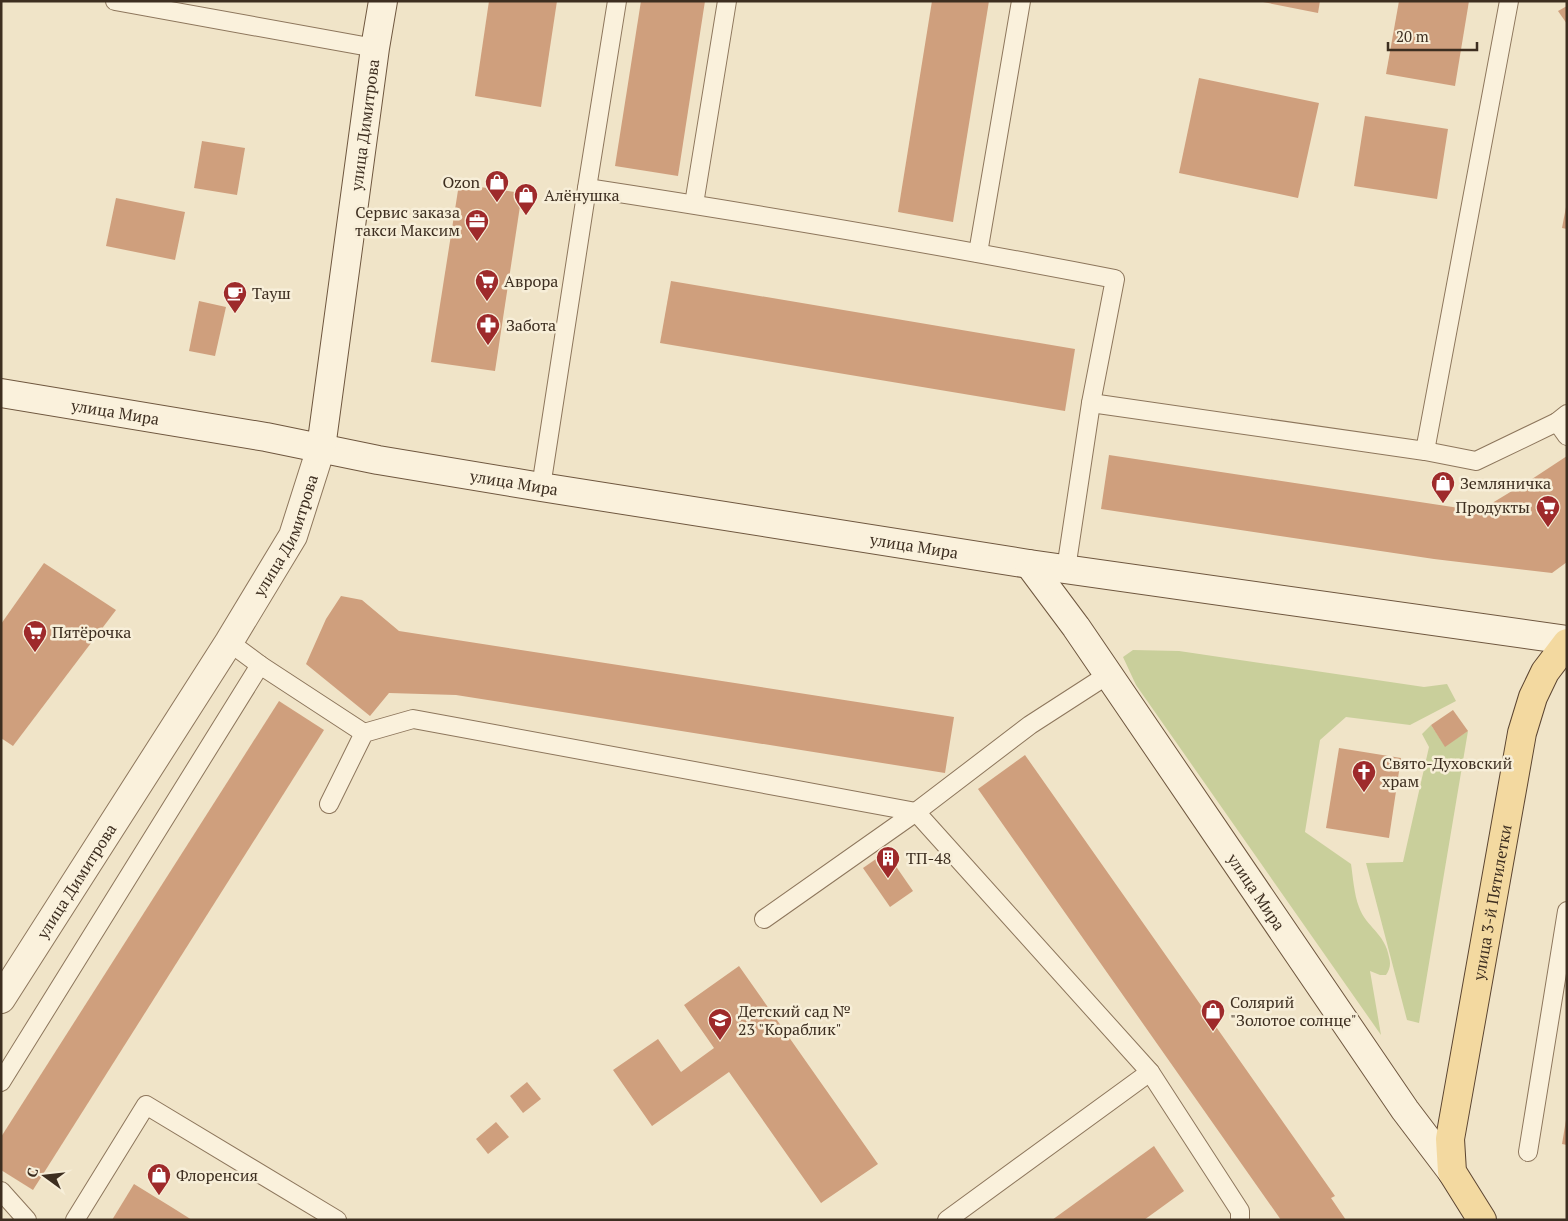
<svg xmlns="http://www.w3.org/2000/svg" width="1568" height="1221" viewBox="0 0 1568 1221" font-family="'PT Serif',serif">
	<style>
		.green { fill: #c9cf9b }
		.building { fill: #cf9f7d }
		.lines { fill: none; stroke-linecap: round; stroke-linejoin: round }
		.lane-casing { stroke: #8d765c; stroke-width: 20 }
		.street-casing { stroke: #8d765c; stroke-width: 30 }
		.secondary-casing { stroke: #6f573f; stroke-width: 30 }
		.primary-casing { stroke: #5b4430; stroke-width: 30 }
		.lane { stroke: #faf1dc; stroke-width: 18 }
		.street { stroke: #faf1dc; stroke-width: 28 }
		.secondary { stroke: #faf1dc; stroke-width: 28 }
		.primary { stroke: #f3d9a0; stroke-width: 28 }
		.labels { text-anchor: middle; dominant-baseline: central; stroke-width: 5; stroke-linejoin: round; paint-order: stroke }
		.street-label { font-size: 16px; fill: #3d2e20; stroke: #f7eed8 }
		.poi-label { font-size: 16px; fill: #3d2e20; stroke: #f7eed8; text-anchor: start }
	</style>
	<rect width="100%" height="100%" fill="#f0e4c8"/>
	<!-- green -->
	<g class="green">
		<path d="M1133 650 1179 651 1424 687 1447 684 1456 701 1410 725 1346 717 1320 740 1305 832 1351 864C1353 877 1354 894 1359 907 1366 927 1385 933 1389 957 1391 964 1390 969 1386 975H1380L1370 971 1381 1035 1136 685 1123 657Z"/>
		<path d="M1431 725 1445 746 1468 731 1419 1023 1407 1020 1366 863 1403 862 1429 747 1422 734Z"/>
	</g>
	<!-- building -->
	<g class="building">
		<path d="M489 1H557L541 107 475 96Z"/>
		<path d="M641 1H705L678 176 615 166Z"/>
		<path d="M932 1H989L953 222 898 212Z"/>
		<path d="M1258 1H1320L1318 13Z"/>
		<path d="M1399 1H1469L1455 86 1386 74Z"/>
		<path d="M1567 6V24L1558 11Z"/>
		<path d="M1199 78 1319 103 1298 198 1179 173Z"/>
		<path d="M1365 116 1448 129 1437 199 1354 186Z"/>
		<path d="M202 141 245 148 237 195 194 188Z"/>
		<path d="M459 184 522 193 495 371 431 362Z"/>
		<path d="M116 198 185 212 175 260 106 246Z"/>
		<path d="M1566 207H1567V229L1562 228Z"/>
		<path d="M671 281 1075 349 1065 411 660 343Z"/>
		<path d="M199 301 226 307 215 356 189 351Z"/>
		<path d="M1109 455 1479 511 1532 479 1567 456V562L1552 573 1434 559 1101 509Z"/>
		<path d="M44 563 116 610 13 746 1 738V624Z"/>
		<path d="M341 596 362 600 399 631 954 717 945 773 456 695 389 693 370 716 306 664 326 619Z"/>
		<path d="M279 701 324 730 33 1190 1 1170V1137Z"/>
		<path d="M1453 710 1468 731 1445 747 1431 725Z"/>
		<path d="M1339 748 1401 758 1389 838 1326 828Z"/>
		<path d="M1025 755 1335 1196 1331 1198 1346 1220H1281L978 789Z"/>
		<path d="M886 852 913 891 890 907 863 868Z"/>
		<path d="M739 966 878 1164 821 1203 729 1072 652 1126 613 1070 658 1039 681 1072 714 1048 684 1005Z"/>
		<path d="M527 1082 541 1099 523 1113 510 1096Z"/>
		<path d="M1566 1120H1567V1145L1562 1144Z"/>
		<path d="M496 1122 509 1137 488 1154 476 1139Z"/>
		<path d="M1154 1146 1184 1191 1144 1220H1052Z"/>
		<path d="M134 1184 173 1208 192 1220H112Z"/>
	</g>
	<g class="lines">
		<!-- lane casing -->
		<g class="lane-casing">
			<g id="lane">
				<path d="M115 1 375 48"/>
				<path d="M587 188C763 215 940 245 1115 279L1091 403 1066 569"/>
				<path d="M694 204 727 1"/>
				<path d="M978 253 1021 1"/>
				<path d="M1091 403 1425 451 1509 1"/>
				<path d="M1557 422 1567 436"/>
				<path d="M1425 451 1476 461 1557 422 1567 414"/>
				<path d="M541 487 587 188 617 1"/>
				<path d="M229 642 260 665 364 733"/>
				<path d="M329 804 364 733 413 719 916 812 1150 1072 1240 1211V1220"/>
				<path d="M764 919 916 812 1030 725 1109 674"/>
				<path d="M1 1082 260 665"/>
				<path d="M1528 1152 1567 911"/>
				<path d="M1 1191 27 1220"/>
				<path d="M75 1220 146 1105 337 1220"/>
				<path d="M947 1220 1150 1072"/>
			</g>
		</g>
		<!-- street casing -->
		<g class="street-casing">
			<g id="street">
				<path id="s1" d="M1 999 229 642 293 536 321 448"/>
			</g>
		</g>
		<!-- secondary casing -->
		<g class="secondary-casing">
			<g id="secondary">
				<path id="s2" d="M1 393 266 437 378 460 541 487 1029 564 1567 640"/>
				<path id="s3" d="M321 448 375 48 383 1"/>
				<path id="s4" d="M1029 564 1076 627 1405 1110 1452 1172"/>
			</g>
		</g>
		<!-- primary casing -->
		<g class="primary-casing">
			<g id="primary">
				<path id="s5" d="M1482 1220 1452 1172 1450 1139 1522 733 1533 697 1545 672 1567 643"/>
			</g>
		</g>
		<!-- lane -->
		<use href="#lane" class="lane"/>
		<!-- street -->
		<use href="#street" class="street"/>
		<!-- secondary -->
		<use href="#secondary" class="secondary"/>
		<!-- primary -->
		<use href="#primary" class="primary"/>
	</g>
	<!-- icons -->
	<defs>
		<g id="shop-pin" transform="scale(1.25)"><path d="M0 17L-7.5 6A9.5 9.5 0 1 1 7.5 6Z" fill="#9e2a2b" stroke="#f7eed8"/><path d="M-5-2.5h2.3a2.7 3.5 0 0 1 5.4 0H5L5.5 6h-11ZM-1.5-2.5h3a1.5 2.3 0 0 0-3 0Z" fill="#fff"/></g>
		<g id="office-pin" transform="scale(1.25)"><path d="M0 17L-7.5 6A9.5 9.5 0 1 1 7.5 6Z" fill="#9e2a2b" stroke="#f7eed8"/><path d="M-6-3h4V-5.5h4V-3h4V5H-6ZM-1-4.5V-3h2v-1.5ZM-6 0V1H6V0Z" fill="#fff"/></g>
		<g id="supermarket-pin" transform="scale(1.25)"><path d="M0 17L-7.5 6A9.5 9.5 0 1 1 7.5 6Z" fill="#9e2a2b" stroke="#f7eed8"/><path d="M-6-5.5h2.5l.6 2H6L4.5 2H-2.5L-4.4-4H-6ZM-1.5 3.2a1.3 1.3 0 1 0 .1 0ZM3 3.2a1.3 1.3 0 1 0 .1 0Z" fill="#fff"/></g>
		<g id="cafe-pin" transform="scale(1.25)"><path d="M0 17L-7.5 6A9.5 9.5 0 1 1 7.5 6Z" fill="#9e2a2b" stroke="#f7eed8"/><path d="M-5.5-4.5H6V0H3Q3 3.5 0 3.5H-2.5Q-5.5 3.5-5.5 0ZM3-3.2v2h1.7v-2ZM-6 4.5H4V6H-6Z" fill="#fff"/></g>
		<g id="pharmacy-pin" transform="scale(1.25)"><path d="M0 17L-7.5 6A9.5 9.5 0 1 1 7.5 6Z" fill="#9e2a2b" stroke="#f7eed8"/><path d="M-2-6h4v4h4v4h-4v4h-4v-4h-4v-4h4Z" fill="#fff"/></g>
		<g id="church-pin" transform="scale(1.25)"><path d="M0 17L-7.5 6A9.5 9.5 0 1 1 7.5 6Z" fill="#9e2a2b" stroke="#f7eed8"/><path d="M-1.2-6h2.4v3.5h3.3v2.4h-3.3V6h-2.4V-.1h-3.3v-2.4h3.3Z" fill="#fff"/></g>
		<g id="building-pin" transform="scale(1.25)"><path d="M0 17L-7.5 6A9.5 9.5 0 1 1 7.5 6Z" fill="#9e2a2b" stroke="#f7eed8"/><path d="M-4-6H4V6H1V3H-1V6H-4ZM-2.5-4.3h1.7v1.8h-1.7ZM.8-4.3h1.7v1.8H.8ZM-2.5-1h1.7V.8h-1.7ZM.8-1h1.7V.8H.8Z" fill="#fff"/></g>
		<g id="school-pin" transform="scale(1.25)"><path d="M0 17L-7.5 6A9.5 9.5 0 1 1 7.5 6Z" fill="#9e2a2b" stroke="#f7eed8"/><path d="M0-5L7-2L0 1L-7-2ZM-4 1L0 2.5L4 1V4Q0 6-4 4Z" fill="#fff"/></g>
	</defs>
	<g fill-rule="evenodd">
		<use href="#shop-pin" x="497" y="182"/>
		<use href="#shop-pin" x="526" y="195"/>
		<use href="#office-pin" x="477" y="221"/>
		<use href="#supermarket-pin" x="487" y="281"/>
		<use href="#cafe-pin" x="235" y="293"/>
		<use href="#pharmacy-pin" x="488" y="325"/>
		<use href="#shop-pin" x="1443" y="483"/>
		<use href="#supermarket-pin" x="1548" y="507"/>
		<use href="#supermarket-pin" x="35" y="632"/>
		<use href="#church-pin" x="1364" y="772"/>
		<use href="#building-pin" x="888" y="858"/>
		<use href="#shop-pin" x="1213" y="1011"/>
		<use href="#school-pin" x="720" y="1020"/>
		<use href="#shop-pin" x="159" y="1175"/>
	</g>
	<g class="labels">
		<!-- street labels -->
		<g class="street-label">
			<text stroke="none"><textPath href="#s3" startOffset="326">улица Димитрова</textPath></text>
			<text stroke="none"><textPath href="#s2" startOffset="116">улица Мира</textPath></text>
			<text stroke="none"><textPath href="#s2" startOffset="521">улица Мира</textPath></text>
			<text stroke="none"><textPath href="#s1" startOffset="545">улица Димитрова</textPath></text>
			<text stroke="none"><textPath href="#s2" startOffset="926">улица Мира</textPath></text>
			<text stroke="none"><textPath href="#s1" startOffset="140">улица Димитрова</textPath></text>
			<text stroke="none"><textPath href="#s4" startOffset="399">улица Мира</textPath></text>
			<text stroke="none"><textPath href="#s5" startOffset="330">улица 3-й Пятилетки</textPath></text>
		</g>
		<!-- poi labels -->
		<g class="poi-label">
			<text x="480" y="182" text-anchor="end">Ozon</text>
			<text x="544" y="195">Алёнушка</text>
			<text x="460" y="212" text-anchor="end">Сервис заказа<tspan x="460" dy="18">такси Максим</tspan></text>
			<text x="504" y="281">Аврора</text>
			<text x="252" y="293">Тауш</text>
			<text x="506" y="325">Забота</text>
			<text x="1460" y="483">Земляничка</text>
			<text x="1530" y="507" text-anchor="end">Продукты</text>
			<text x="52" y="632">Пятёрочка</text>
			<text x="1382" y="763">Свято-Духовский<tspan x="1382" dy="18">храм</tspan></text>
			<text x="906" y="858">ТП-48</text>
			<text x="1230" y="1002">Солярий<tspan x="1230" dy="18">"Золотое солнце"</tspan></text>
			<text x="738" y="1011">Детский сад №<tspan x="738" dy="18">23 "Кораблик"</tspan></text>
			<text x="176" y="1175">Флоренсия</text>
		</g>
	</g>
	<!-- border -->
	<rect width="1568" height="1221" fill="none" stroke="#3d2e20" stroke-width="5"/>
	<!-- north arrow -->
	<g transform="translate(45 1176) rotate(285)" stroke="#f7eed8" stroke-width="4" paint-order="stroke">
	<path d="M0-4L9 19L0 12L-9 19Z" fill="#3d2e20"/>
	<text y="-8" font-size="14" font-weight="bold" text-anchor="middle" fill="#3d2e20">С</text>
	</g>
	<!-- scale -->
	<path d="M1388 42v8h89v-8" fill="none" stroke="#3d2e20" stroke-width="2.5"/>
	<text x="1396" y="42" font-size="15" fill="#3d2e20" stroke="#f7eed8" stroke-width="4" paint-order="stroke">20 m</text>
</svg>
